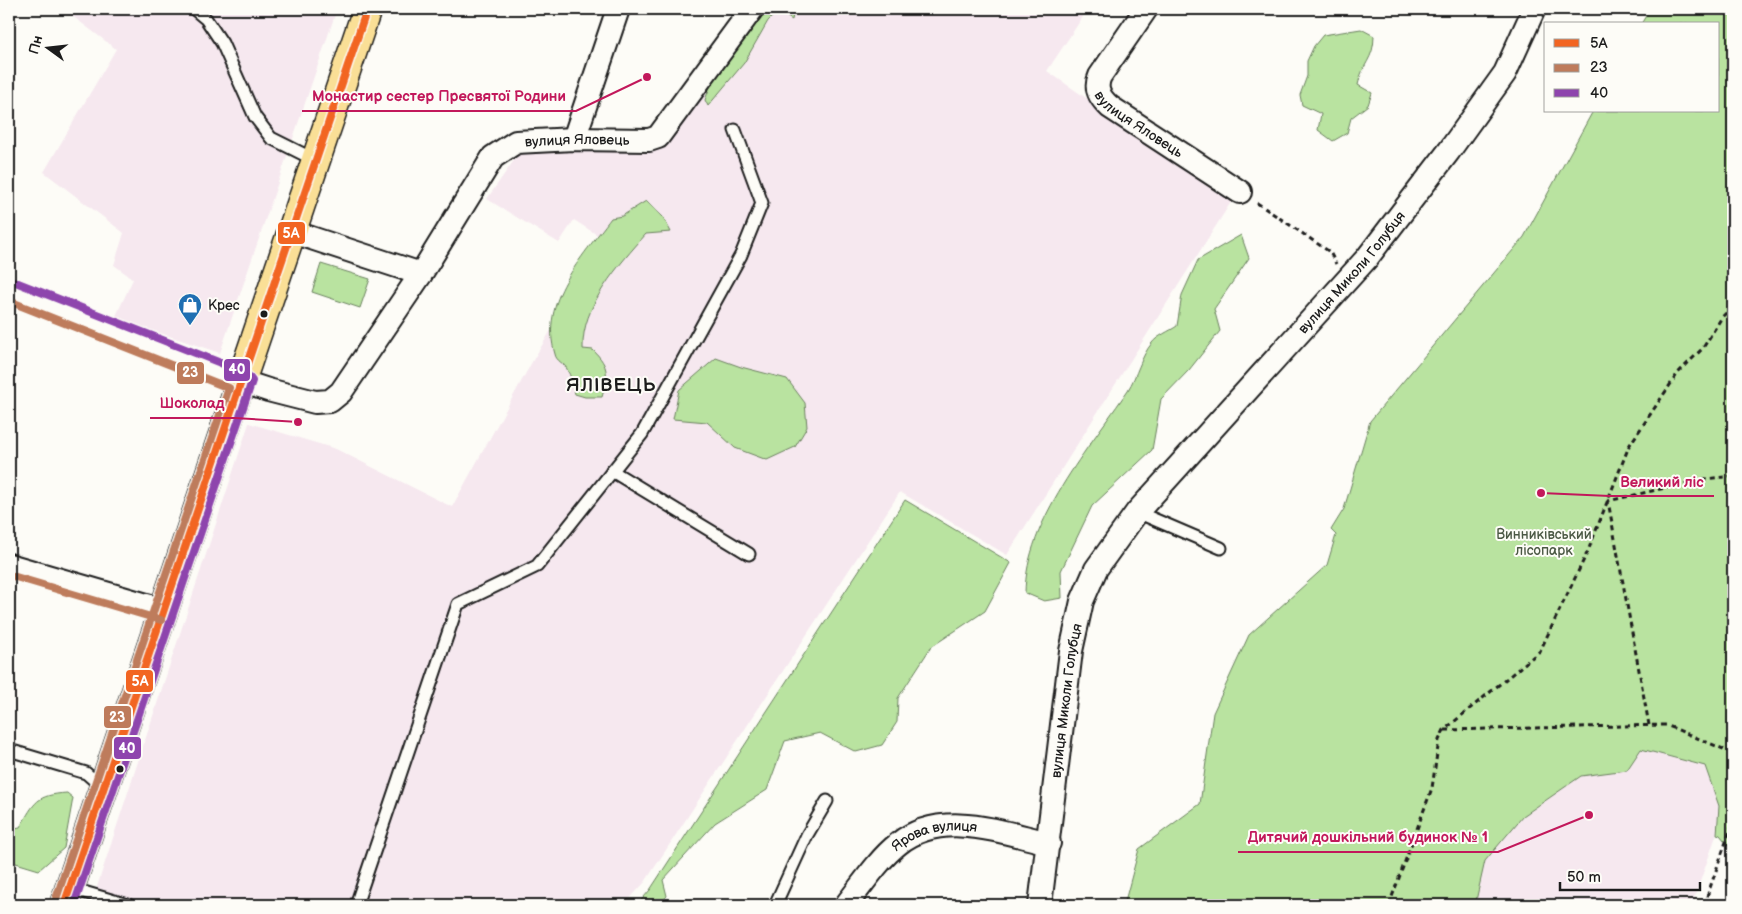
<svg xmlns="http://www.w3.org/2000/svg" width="1742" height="914" viewBox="0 0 1742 914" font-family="'Balsamiq Sans',sans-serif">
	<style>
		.built { fill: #f6e8ef }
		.green { fill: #b9e3a0; stroke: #6a805e }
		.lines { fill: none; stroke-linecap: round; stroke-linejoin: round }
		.lane-casing { stroke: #1c1c1c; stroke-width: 15 }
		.street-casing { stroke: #1c1c1c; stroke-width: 26 }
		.primary-casing { stroke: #1c1c1c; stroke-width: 31 }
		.path { stroke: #1c1c1c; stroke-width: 3; stroke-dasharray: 5 4; stroke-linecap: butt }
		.lane { stroke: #fdfcf7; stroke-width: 11 }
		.street { stroke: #fdfcf7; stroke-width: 22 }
		.primary { stroke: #fadf96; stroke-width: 28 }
		.bus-1-casing { stroke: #fdfcf7; stroke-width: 11 }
		.bus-2-casing { stroke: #fdfcf7; stroke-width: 11 }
		.bus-3-casing { stroke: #fdfcf7; stroke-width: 11 }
		.bus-1 { stroke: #f26522; stroke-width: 8 }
		.bus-2 { stroke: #be7b5b; stroke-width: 8 }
		.bus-3 { stroke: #8e44ad; stroke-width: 8 }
		.bus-dot { fill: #1c1c1c; stroke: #fdfcf7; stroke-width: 2 }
		.labels { text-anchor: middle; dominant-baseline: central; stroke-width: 4; stroke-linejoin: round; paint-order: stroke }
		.street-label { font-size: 14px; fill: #1c1c1c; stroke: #fdfcf7 }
		.poi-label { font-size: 14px; fill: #1c1c1c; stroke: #fdfcf7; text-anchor: start }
		.park-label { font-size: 14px; fill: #4b5844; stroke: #fdfcf7 }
		.district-label { font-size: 19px; font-weight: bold; letter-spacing: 1px; fill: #1c1c1c; stroke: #fdfcf7 }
		.leader { fill: none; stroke: #c2185b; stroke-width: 2 }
		.callout-dot { fill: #c2185b; stroke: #fdfcf7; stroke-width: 2 }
		.callout-label { font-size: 15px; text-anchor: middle; font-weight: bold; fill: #c2185b; stroke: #fdfcf7; stroke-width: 4; stroke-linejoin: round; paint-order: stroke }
		.line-badge { stroke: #fdfcf7; stroke-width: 2 }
		.badge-label { font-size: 14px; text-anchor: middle; font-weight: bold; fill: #fff }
	</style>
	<rect width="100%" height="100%" fill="#fdfcf7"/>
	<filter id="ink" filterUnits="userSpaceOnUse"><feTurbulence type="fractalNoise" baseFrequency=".02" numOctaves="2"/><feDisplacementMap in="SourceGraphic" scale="10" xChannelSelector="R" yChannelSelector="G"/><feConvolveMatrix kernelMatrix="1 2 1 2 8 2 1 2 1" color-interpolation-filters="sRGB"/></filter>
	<g filter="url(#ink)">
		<!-- built -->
		<g class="built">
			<path d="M63 9H337L220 353 115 318 133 279 114 265 124 233 44 172 116 49Z"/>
			<path d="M763 9H1088L1047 71 1233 199 1007 555 900 492 645 882 624 905H91L249 423 336 449 452 507 532 362 605 240 574 220 559 243 487 199 519 153 532 150 658 146Z"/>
			<path d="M1626 744 1733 774V787L1692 905H1431L1460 795Z"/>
		</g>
		<!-- green -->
		<g class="green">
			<path d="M757 9H780L793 15 792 20 778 11 768 21 744 63 708 106 705 100 713 79Z"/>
			<path d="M1650 9H1733V851L1720 835 1717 834 1719 806 1705 766 1641 749 1627 770 1581 776 1523 816 1485 861 1475 905H1124L1139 849 1200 804 1213 713 1249 635 1327 565 1336 535 1331 530 1344 509 1370 421 1524 237 1593 111H1718V24H1641Z"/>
			<path d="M1361 29 1374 36C1374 60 1362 63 1358 85L1372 93 1368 105 1351 118 1347 133 1333 141 1318 130 1321 114 1302 105 1300 95 1307 76V61L1314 46 1323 35Z"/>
			<path d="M646 201 663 217 671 232 646 234C619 265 581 306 583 349L593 350C610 367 608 375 602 397H585L575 394C573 386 571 376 567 369 564 363 556 361 555 354 539 302 582 257 611 218L622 216Z"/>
			<path d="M1241 235 1249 258 1214 309 1220 331 1189 370 1161 399 1152 450 1092 506 1061 571 1062 598 1044 601 1025 593C1026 520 1089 448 1128 390 1137 376 1141 356 1152 343 1157 336 1170 331 1177 326L1182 295 1198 260Z"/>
			<path d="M321 264 370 279 360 308 312 292Z"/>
			<path d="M716 358 741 367 787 379 805 403 807 427 795 447 767 460 735 448 707 422 673 419 679 390Z"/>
			<path d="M905 500 1011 563 985 611 931 647 898 698 897 722 882 745 856 752 820 733 785 741 767 790 715 823 663 880 667 896 659 905H637L650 890Z"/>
			<path d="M67 793 73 798 64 848 39 870 16 863 9 865V829L20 827C35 802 36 795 67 793Z"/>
		</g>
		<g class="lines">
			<!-- lane casing -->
			<g class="lane-casing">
				<g id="lane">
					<path d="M194 9 206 19 222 43 255 117 271 138 317 161"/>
					<path d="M612 471 749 554"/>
					<path d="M1137 512 1221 548"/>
					<path d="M9 750 86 773 103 788"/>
					<path d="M70 888 128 905"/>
					<path d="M356 905 458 604 537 566 642 434 741 255 762 203 735 130"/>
					<path d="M775 905 807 835 827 801"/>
				</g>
			</g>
			<!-- street casing -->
			<g class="street-casing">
				<g id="street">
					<path id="s1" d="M1146 9 1100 76C1094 89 1100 98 1110 107L1240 192"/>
					<path d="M574 139 618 9"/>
					<path d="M293 232 421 274"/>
					<path id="s2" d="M9 290 219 374 268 390 315 402 330 401 341 392 421 274 493 157 516 142 574 139 649 140 658 137 752 9"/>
					<path d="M9 565 164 610"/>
					<path id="s3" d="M846 905C862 885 878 860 898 844 941 809 1000 832 1049 843"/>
					<path id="s4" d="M1040 905 1071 651 1082 601 1096 569 1137 512 1367 258 1449 151 1505 73 1534 9"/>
				</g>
			</g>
			<!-- primary casing -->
			<g class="primary-casing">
				<path id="primary" d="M64 905 367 9"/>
			</g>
			<!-- path -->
			<g class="path">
				<path d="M1257 203 1330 252 1336 264"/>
				<path d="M1649 725 1608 501 1705 479 1733 476"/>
				<path d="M1445 730 1666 725 1733 753"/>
				<path d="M1389 905 1432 788 1439 740 1444 730 1540 651 1588 551 1629 446 1678 373 1703 348 1722 317 1733 306"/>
				<path d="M1704 905 1733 822"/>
			</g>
			<!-- lane -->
			<use href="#lane" class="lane"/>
			<!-- street -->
			<use href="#street" class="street"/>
			<!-- primary -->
			<use href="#primary" class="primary"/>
			<!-- bus-1 casing -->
			<g class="bus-1-casing">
				<path id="bus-1" d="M64 905 367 9"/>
			</g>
			<!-- bus-2 casing -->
			<g class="bus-2-casing">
				<g id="bus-2">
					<path d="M9 301 229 388 55 902"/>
					<path d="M9 575 161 620"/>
				</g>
			</g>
			<!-- bus-3 casing -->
			<g class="bus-3-casing">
				<path id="bus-3" d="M13 281 246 373 252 381 74 905"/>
			</g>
			<!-- bus-1 -->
			<use href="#bus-1" class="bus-1"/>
			<!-- bus-2 -->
			<use href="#bus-2" class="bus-2"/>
			<!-- bus-3 -->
			<use href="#bus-3" class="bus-3"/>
		</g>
	</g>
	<!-- icons -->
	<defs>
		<g id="shop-pin" transform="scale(1.25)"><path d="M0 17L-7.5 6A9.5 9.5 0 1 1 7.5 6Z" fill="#1f6fb2" stroke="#fdfcf7"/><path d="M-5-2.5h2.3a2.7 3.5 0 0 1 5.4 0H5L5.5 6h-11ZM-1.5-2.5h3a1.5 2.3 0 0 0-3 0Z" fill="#fff"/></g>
	</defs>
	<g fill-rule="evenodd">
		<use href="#shop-pin" x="190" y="305"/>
	</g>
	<!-- markers -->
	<g class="bus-dot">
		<circle cx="264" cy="314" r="4.5"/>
		<circle cx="120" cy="769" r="4.5"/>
	</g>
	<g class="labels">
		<!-- street labels -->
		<g class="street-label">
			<text stroke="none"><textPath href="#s1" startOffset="150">вулиця Яловець</textPath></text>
			<text stroke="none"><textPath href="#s2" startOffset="724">вулиця Яловець</textPath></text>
			<text stroke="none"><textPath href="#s4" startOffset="734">вулиця Миколи Голубця</textPath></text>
			<text stroke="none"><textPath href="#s4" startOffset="206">вулиця Миколи Голубця</textPath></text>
			<text stroke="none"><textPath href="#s3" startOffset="119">Ярова вулиця</textPath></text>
		</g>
		<!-- poi labels -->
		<g class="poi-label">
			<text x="208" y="305">Крес</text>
		</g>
		<!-- park labels -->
		<g class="park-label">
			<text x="1544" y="534">Винниківський<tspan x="1544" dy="16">лісопарк</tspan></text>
		</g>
		<!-- district labels -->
		<g class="district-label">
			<text x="611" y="385">ЯЛІВЕЦЬ</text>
		</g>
	</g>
	<!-- callouts -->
	<path class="leader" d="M647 77L576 111H302M298 422L235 418H150M1541 493L1610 496H1714M1589 815L1498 852H1238"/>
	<g class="callout-dot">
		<circle cx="647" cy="77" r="5"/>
		<circle cx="298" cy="422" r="5"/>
		<circle cx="1541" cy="493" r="5"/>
		<circle cx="1589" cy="815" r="5"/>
	</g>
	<g class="callout-label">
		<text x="439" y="101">Монастир сестер Пресвятої Родини</text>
		<text x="192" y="408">Шоколад</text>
		<text x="1662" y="487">Великий ліс</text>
		<text x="1368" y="842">Дитячий дошкільний будинок № 1</text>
	</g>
	<g class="line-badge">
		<rect x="277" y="221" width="29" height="24" rx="5" fill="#f26522"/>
		<rect x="223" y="358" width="28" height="24" rx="5" fill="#8e44ad"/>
		<rect x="176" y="361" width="29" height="24" rx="5" fill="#be7b5b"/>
		<rect x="125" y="669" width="29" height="24" rx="5" fill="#f26522"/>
		<rect x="103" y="705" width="29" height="24" rx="5" fill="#be7b5b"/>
		<rect x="113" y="736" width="29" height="24" rx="5" fill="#8e44ad"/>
	</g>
	<g class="badge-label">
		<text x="291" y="238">5А</text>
		<text x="237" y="374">40</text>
		<text x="190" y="377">23</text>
		<text x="140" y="686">5А</text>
		<text x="117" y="722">23</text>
		<text x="127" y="753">40</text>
	</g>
	<!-- margin -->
	<rect width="1742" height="914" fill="none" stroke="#fdfcf7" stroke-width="30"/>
	<rect x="15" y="15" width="1712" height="884" fill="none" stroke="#1c1c1c" stroke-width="2" filter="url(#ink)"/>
	<!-- legend -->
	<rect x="1544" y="22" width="175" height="90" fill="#fdfcf7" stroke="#a3a29f"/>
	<rect x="1554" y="39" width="25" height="8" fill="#f26522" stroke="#a3a29f"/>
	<text x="1590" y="48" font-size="15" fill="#1c1c1c">5А</text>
	<rect x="1554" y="64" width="25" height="8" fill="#be7b5b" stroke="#a3a29f"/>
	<text x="1590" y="72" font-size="15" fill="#1c1c1c">23</text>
	<rect x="1554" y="89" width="25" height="8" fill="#8e44ad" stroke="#a3a29f"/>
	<text x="1590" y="98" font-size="15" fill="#1c1c1c">40</text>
	<!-- north arrow -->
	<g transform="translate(48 48) rotate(285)" stroke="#fdfcf7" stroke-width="4" paint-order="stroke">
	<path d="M0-4L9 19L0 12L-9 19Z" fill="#1c1c1c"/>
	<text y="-8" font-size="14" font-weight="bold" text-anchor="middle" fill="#1c1c1c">Пн</text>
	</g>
	<!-- scale -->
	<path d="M1560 882v8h140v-8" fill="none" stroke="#1c1c1c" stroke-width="2.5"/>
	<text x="1567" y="882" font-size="15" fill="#1c1c1c" stroke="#fdfcf7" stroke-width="4" paint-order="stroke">50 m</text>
</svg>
